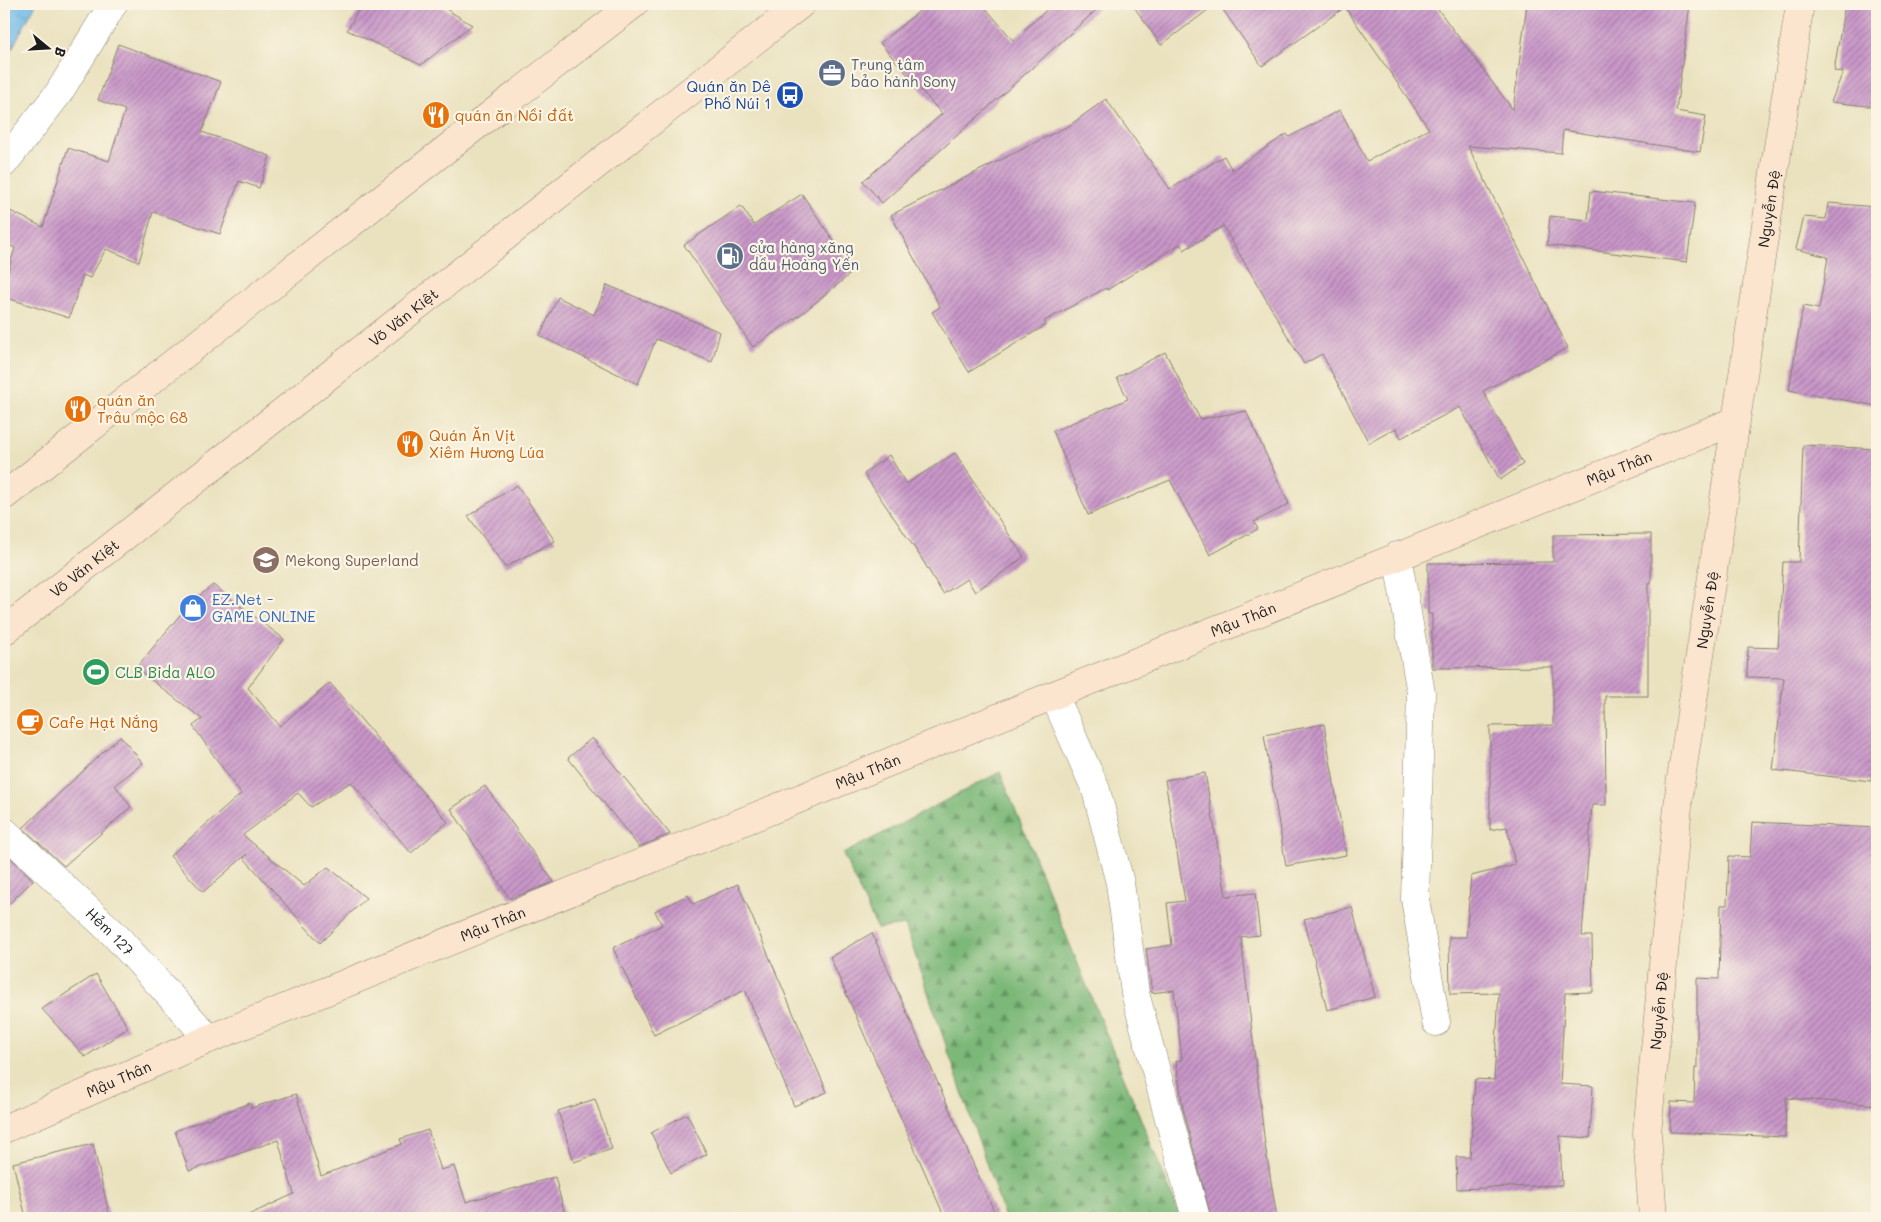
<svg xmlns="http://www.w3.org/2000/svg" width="1881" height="1222" viewBox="0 0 1881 1222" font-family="Mali,sans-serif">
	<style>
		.forest { fill: url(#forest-firs); stroke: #4c6a4a }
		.water { fill: url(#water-ripples); stroke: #456a82 }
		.building { fill: url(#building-hatch) }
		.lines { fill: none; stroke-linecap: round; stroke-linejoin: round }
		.street-casing { stroke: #837f6e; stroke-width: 29 }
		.secondary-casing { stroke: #837f6e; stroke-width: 29 }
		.street { stroke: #fff; stroke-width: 28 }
		.secondary { stroke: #fce5cf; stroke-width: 28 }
		.labels { text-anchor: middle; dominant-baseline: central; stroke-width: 4.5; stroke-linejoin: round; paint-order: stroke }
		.service-label { font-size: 15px; fill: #4e5e75; stroke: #fcf5e5; text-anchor: start }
		.transit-label { font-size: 15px; fill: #164399; stroke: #fcf5e5; text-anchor: end }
		.food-label { font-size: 15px; fill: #c56008; stroke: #fcf5e5; text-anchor: start }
		.street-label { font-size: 15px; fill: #1c1c1c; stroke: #fcf5e5 }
		.education-label { font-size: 15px; fill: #785e54; stroke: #fcf5e5; text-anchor: start }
		.shop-label { font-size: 15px; fill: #366cbe; stroke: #fcf5e5; text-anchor: start }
		.leisure-label { font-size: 15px; fill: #27864d; stroke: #fcf5e5; text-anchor: start }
	</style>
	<defs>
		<pattern id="forest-firs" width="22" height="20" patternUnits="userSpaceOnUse" patternTransform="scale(1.25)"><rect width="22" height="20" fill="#7bb878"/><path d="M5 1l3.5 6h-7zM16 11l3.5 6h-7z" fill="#649562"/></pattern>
		<pattern id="water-ripples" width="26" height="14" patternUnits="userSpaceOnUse" patternTransform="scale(1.25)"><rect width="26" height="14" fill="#6eb9e7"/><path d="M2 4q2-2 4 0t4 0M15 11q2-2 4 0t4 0" fill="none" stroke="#5f9ec6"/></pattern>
		<pattern id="building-hatch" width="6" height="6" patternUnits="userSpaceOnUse" patternTransform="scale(1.25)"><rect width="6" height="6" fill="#c997c9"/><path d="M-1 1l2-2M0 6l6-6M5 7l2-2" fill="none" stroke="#a27aa2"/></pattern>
	</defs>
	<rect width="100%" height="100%" fill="#fcf5e5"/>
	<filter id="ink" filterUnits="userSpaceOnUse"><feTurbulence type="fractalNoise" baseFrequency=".02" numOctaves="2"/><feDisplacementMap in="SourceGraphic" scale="10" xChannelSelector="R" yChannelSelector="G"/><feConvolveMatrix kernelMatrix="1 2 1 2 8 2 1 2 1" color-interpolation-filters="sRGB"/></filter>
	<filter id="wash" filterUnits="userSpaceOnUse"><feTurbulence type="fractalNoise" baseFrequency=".0096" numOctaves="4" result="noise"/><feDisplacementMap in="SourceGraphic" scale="20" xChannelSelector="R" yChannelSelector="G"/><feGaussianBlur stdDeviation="1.12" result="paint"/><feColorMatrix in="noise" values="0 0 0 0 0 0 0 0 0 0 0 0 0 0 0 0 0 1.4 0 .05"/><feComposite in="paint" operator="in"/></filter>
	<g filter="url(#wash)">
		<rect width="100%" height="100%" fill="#eae2bf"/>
		<!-- forest -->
		<path class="forest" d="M1000 772 1181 1218H1005L905 925 877 929 843 854Z"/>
		<!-- water -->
		<path class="water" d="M4 4H36L4 63Z"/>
		<g id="blocks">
			<!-- building -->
			<g class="building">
				<path d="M362 4H438L472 25 421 65 347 30Z"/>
				<path d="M928 4H982L1013 40 1053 4H1103L882 203 863 181 942 114 880 43Z"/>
				<path d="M1132 4H1216L1161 45Z"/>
				<path d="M1219 4H1434L1513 110 1527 4H1565L1616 11 1617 4H1690L1676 111 1706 116 1700 152 1563 130 1561 153 1468 146 1568 348 1483 391 1523 464 1500 480 1460 407 1401 438 1396 428 1369 443 1322 354 1304 364 1223 226 1184 250 1180 244 1107 290 1106 288 1044 321 1046 325 969 372 932 312 940 307 891 215 1070 125 1106 99 1170 189 1224 156 1232 170 1287 134 1289 137 1340 110 1367 161 1429 129 1345 7 1262 66Z"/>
				<path d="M1845 4H1877V107L1831 102 1843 72 1834 71Z"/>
				<path d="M118 44 221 82 202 132 270 156 259 188 239 181 220 234 153 212 139 262 106 249 90 278 83 275 69 318 4 297V284L15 248 4 243V208L43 227 68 148 109 161 125 110 98 100Z"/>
				<path d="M1591 191 1695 203 1687 262 1547 245 1550 216 1588 220Z"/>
				<path d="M802 194 854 271 800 315 753 347 684 245 741 206 754 225Z"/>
				<path d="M1828 203 1877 207V406L1789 390 1803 306 1819 309 1828 257 1796 249 1804 217 1826 219Z"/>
				<path d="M607 285 720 332 712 362 656 339 638 384 540 336 558 297 594 315Z"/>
				<path d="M1165 352 1200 419 1246 411 1289 504 1254 522 1258 529 1210 555 1170 480 1088 515 1053 431 1128 399 1117 378Z"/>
				<path d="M1803 445 1877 449V725L1871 781 1773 770 1784 678 1747 677 1748 647 1778 648 1783 562H1799Z"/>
				<path d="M955 453 1024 557 975 592 967 579 943 594 920 556 864 474 889 455 906 484Z"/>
				<path d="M517 485 555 541 505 567 468 516Z"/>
				<path d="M1651 534V584H1648V696H1605L1606 805H1592L1582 936H1592L1593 992 1565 993 1560 1084 1593 1086 1590 1138 1560 1136 1562 1185 1457 1189 1456 1157H1470L1475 1079 1494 1080 1499 993 1450 994 1449 937H1466L1471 876 1515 865 1507 827 1490 830V726L1553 725V667L1432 668V614H1428V563L1553 562V535Z"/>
				<path d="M213 585 284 639 248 688 280 726 330 683 448 822 411 853 351 782 311 807 298 793 243 835 304 886 328 867 366 898 320 943 244 858 247 854 203 892 170 856 241 794 193 726 202 719 136 668 190 603Z"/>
				<path d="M1324 724 1346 855 1286 866 1264 735Z"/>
				<path d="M120 736 143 763 115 785 131 807 64 866 23 828Z"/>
				<path d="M592 738 670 834 639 847 568 758Z"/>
				<path d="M1205 773 1226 896 1255 893 1260 935 1241 937 1265 1145 1277 1218H1211L1183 1109 1176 1061 1182 1060 1174 990 1152 993 1146 949 1172 945 1167 903 1185 901 1165 780Z"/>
				<path d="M485 786 554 882 510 899 451 809Z"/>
				<path d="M1752 822 1877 828V1105L1786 1098 1785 1137 1670 1132 1671 1102 1694 1103 1695 1068H1697V978L1719 979 1721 905H1727L1729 856 1750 857Z"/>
				<path d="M4 852 33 880 4 909Z"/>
				<path d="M738 884 827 1092 794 1106 745 990 654 1035 613 948 662 925 655 911 688 895 693 904Z"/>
				<path d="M1352 907 1375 997 1327 1010 1304 919Z"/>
				<path d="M872 933 997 1218H945L830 957Z"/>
				<path d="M96 974 128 1028 85 1057 42 1009Z"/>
				<path d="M296 1094 321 1176 402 1144 400 1139 428 1130 441 1170 454 1166 466 1202 555 1177 566 1218H242L294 1194 278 1140 189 1171 175 1131 250 1103 251 1108Z"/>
				<path d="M595 1099 612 1149 574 1162 558 1111Z"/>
				<path d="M687 1114 707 1154 671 1173 651 1133Z"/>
				<path d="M93 1144 110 1218H26L13 1163Z"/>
			</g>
		</g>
	</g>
	<g filter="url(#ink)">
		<use href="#blocks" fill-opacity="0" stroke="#837f6e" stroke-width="1"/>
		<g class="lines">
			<!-- street casing -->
			<g class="street-casing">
				<g id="street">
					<path d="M4 163 58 94 113 4"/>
					<path d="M1397 556 1421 693 1415 899 1436 1022"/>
					<path d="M1054 695 1096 790 1120 883 1135 993 1196 1218"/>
					<path id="s1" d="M4 831 115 935 209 1039"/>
				</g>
			</g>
			<!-- secondary casing -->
			<g class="secondary-casing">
				<g id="secondary">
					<path d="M4 496 414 174 634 4"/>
					<path id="s2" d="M4 631 801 4"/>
					<path id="s3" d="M4 1129 209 1039 1054 695 1735 421"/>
					<path id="s4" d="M1653 1218 1647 1133 1680 785 1800 4"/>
				</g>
			</g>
			<!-- street -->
			<use href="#street" class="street"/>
			<!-- secondary -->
			<use href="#secondary" class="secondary"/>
		</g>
	</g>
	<!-- icons -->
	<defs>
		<g id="office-disc" transform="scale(1.4375)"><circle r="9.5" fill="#5c6f8a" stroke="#fcf5e5"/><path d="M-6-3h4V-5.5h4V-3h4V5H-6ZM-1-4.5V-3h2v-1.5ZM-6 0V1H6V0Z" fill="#fff"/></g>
		<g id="bus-disc" transform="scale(1.4375)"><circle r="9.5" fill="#1a4fb4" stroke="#fcf5e5"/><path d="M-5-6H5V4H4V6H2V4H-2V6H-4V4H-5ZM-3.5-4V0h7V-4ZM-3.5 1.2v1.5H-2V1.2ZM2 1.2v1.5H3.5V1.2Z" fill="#fff"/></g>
		<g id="restaurant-disc" transform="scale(1.4375)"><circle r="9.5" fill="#e8710a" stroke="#fcf5e5"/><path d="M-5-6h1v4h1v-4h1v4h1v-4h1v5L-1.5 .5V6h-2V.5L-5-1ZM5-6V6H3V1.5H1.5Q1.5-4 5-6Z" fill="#fff"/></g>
		<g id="fuel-disc" transform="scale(1.4375)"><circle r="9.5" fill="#5c6f8a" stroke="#fcf5e5"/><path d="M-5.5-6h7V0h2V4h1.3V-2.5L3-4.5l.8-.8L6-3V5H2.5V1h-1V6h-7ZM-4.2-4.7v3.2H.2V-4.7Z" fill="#fff"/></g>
		<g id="school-disc" transform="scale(1.4375)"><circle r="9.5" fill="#8d6e63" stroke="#fcf5e5"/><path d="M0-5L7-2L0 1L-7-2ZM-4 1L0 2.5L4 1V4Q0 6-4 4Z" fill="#fff"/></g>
		<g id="shop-disc" transform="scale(1.4375)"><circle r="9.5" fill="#3f7fe0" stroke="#fcf5e5"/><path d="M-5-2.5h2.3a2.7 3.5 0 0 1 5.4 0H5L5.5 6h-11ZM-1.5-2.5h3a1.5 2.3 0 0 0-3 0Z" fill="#fff"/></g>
		<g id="stadium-disc" transform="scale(1.4375)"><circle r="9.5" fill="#2e9e5b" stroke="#fcf5e5"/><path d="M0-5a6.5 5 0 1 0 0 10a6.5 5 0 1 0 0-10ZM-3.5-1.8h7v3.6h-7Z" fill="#fff"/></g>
		<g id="cafe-disc" transform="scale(1.4375)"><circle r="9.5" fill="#e8710a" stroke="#fcf5e5"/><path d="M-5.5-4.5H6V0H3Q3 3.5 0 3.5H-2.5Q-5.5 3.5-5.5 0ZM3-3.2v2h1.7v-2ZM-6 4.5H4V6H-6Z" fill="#fff"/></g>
	</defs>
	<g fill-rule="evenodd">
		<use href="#office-disc" x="832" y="73"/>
		<use href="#bus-disc" x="790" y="95"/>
		<use href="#restaurant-disc" x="436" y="115"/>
		<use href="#fuel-disc" x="730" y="256"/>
		<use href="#restaurant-disc" x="78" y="409"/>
		<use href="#restaurant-disc" x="410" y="444"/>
		<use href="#school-disc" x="266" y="560"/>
		<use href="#shop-disc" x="193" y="608"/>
		<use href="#stadium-disc" x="96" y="672"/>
		<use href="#cafe-disc" x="30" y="722"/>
	</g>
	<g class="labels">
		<!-- service labels -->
		<g class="service-label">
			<text x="851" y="64">Trung tâm<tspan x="851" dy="17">bảo hành Sony</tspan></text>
			<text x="749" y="247">cửa hàng xăng<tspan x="749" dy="17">dầu Hoàng Yến</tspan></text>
		</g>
		<!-- transit labels -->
		<g class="transit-label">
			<text x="771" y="86">Quán ăn Dê<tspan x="771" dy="17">Phố Núi 1</tspan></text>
		</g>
		<!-- food labels -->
		<g class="food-label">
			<text x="455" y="115">quán ăn Nồi đất</text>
			<text x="97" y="400">quán ăn<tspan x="97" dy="17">Trâu mộc 68</tspan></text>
			<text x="429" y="435">Quán Ăn Vịt<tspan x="429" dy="17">Xiêm Hương Lúa</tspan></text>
			<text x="49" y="722">Cafe Hạt Nắng</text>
		</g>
		<!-- street labels -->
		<g class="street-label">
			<text stroke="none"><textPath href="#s4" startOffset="1018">Nguyễn Đệ</textPath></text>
			<text stroke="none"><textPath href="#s2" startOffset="508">Võ Văn Kiệt</textPath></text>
			<text stroke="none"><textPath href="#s3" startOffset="1745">Mậu Thân</textPath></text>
			<text stroke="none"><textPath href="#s2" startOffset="102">Võ Văn Kiệt</textPath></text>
			<text stroke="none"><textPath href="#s4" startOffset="612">Nguyễn Đệ</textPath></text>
			<text stroke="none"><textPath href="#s3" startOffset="1340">Mậu Thân</textPath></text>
			<text stroke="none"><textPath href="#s3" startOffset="935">Mậu Thân</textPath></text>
			<text stroke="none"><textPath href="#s3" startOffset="530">Mậu Thân</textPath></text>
			<text stroke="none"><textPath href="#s1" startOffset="146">Hẻm 127</textPath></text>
			<text stroke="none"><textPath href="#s4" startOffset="208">Nguyễn Đệ</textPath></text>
			<text stroke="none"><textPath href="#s3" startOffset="125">Mậu Thân</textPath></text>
		</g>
		<!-- education labels -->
		<g class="education-label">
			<text x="285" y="560">Mekong Superland</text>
		</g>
		<!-- shop labels -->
		<g class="shop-label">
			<text x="212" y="599">EZ.Net -<tspan x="212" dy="17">GAME ONLINE</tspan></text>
		</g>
		<!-- leisure labels -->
		<g class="leisure-label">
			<text x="115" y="672">CLB Bida ALO</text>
		</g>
	</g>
	<!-- margin -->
	<rect width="1881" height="1222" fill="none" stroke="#fcf5e5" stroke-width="20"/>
	<!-- north arrow -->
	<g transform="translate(48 48) rotate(108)" stroke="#fcf5e5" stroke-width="4" paint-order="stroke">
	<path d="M0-4L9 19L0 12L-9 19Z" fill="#1c1c1c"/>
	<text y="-8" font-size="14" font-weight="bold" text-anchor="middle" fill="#1c1c1c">B</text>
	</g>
</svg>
